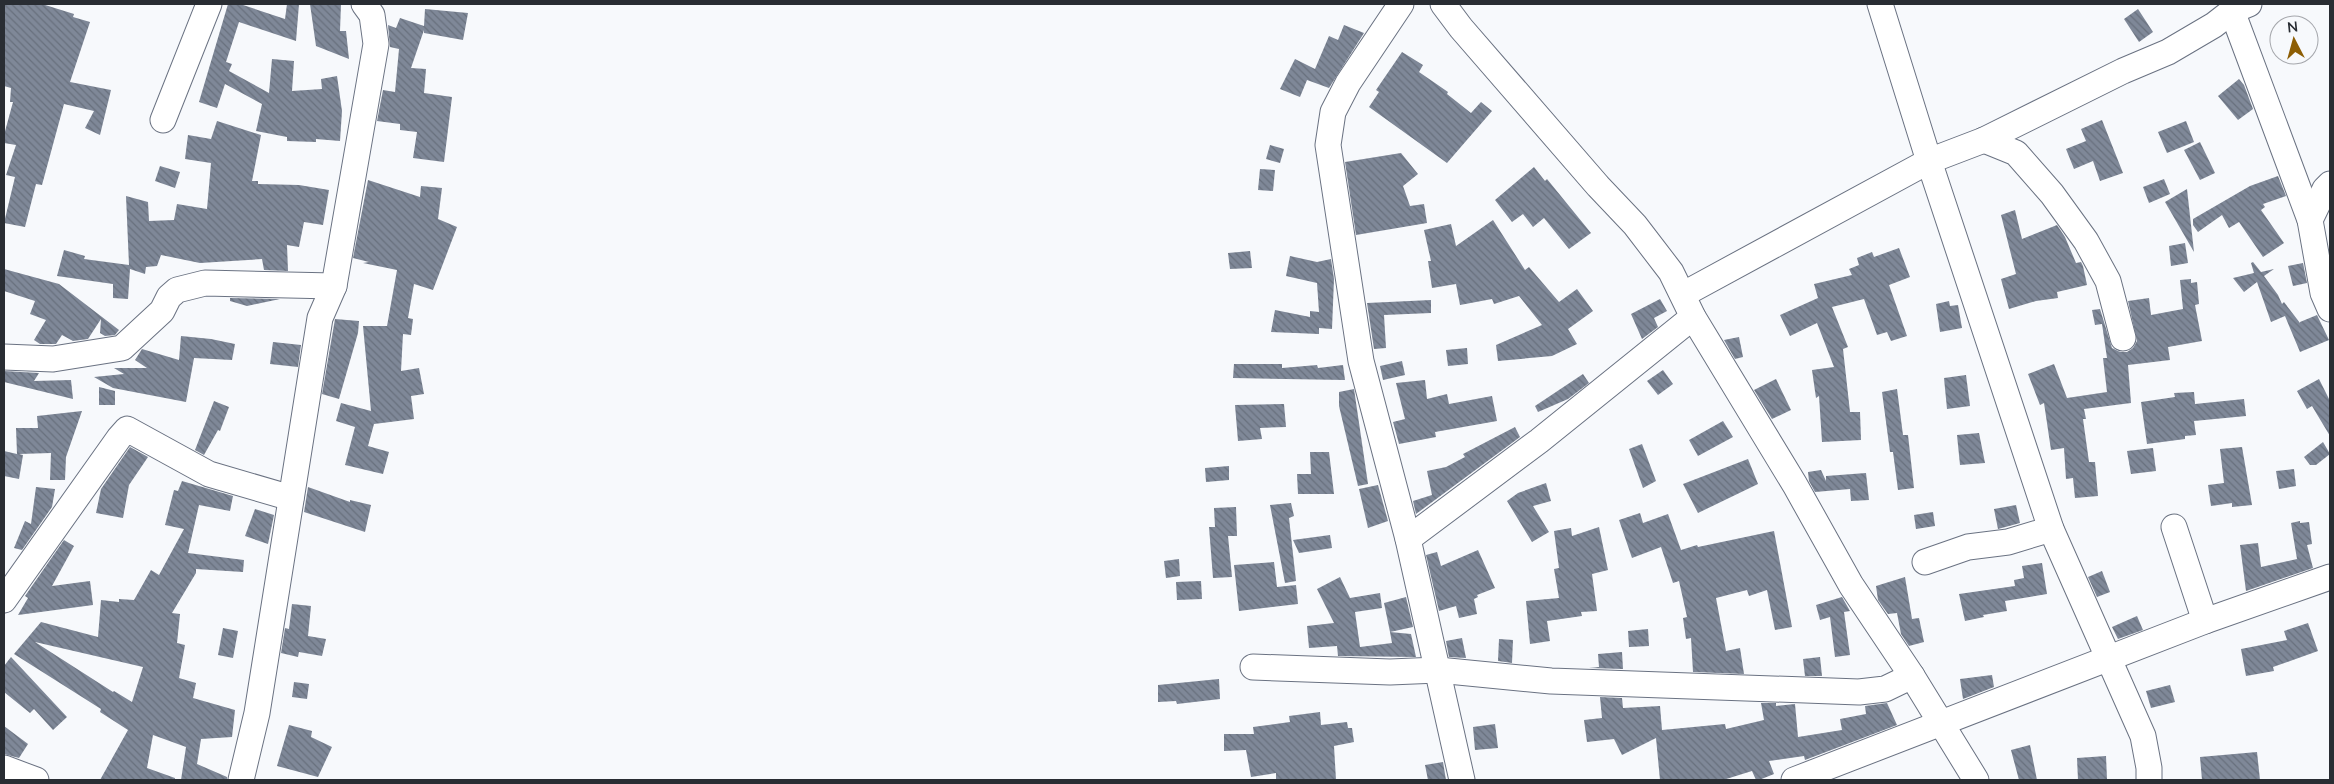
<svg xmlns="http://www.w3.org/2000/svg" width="2334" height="784" viewBox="0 0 2334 784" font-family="Lato,sans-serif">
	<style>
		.building { fill: url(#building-back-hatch); fill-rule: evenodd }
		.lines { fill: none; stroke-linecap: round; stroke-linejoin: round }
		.minor-casing { stroke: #6a7282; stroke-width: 27 }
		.minor { stroke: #fff; stroke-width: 25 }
	</style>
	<defs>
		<pattern id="building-back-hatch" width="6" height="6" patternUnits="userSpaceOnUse" patternTransform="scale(1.25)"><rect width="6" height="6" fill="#7f8898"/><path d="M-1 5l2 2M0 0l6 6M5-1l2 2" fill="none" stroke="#68707d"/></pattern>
	</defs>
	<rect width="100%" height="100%" fill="#f7f9fc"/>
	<!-- building -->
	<g class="building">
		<path d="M4 4H42L74 14 73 17 90 22 70 82 111 90 100 135 85 128 94 111 64 104 42 185 36 184 25 227 4 223 15 177 6 175 16 145 4 143V135L13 102H10L11 88 4 86Z"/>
		<path d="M228 4H240L285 19 287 4H299L296 41 239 22 226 62 232 64 229 71 269 93 272 59 294 61 292 91 322 89 321 79 337 76 342 111 340 141 316 139V142L287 141V137L256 131 262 104 225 84 217 108 199 102Z"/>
		<path d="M310 4H341L340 31H346L349 59 316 46Z"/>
		<path d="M425 9 468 13 463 40 424 33V30L411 68 426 69 424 93 452 97 444 162 413 158 417 132 400 130V124L377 121 383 90 395 92 399 49 390 47 388 25 396 28 400 18 424 26Z"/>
		<path d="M2138 9 2153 32 2139 42 2124 19Z"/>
		<path d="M1344 25 1364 33 1329 88 1307 80 1300 97 1280 89 1295 59 1315 69 1329 36 1338 40Z"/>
		<path d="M1402 52 1423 65 1419 72 1448 92 1447 94 1471 113 1481 102 1492 111 1447 163 1369 107 1379 92 1376 90Z"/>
		<path d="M2239 79 2244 85 2253 109 2238 120 2218 96Z"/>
		<path d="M2102 120 2123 173 2100 181 2093 161 2074 169 2066 149 2086 141 2081 129Z"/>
		<path d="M217 121 261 135 252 181H258V184L299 185 329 190 323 225 304 222 299 247 287 245 288 271 264 270 262 259 200 263 161 255 157 266 146 267 145 274 130 269 128 299 113 298V284L57 276 64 250 85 256 84 259 129 265 126 196 148 202 149 221 174 220 177 204 207 209 211 163 185 159 188 135 211 139Z"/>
		<path d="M2186 121 2194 142 2167 153 2158 132Z"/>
		<path d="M2200 142 2215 173 2200 180 2184 150Z"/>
		<path d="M1270 145 1284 149 1280 163 1266 159Z"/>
		<path d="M1401 153 1418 174 1403 186 1410 206 1424 204 1427 223 1356 235 1345 162Z"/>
		<path d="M160 166 180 172 175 188 155 181Z"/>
		<path d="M1534 167 1545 181 1547 179 1591 233 1569 249 1544 218 1533 227 1523 214 1512 222 1495 200Z"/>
		<path d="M1260 169 1275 170 1273 191 1258 190Z"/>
		<path d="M2278 176 2286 196 2263 204 2265 207 2261 210 2284 243 2263 257 2239 222 2229 228 2222 215 2198 232 2193 225V219L2250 186Z"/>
		<path d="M2164 179 2170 194 2149 203 2143 187Z"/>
		<path d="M368 180 420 197 421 186 442 188 438 219 457 227 433 290 414 284 408 318 413 319 411 335 403 334 401 371 419 368 424 394 411 396 414 419 374 424 368 446 389 452 383 474 345 465 355 427 336 421 341 403 371 411 363 326H387L397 270 363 263 369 262 353 258Z"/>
		<path d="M2187 189 2194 252 2165 202Z"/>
		<path d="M2015 210 2022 239 2057 225 2065 237 2076 263 2081 262 2083 266 2087 285 2057 292 2058 298 2036 301 2009 309 2001 279 2016 274 2001 215Z"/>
		<path d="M1493 220 1525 270 1529 267 1559 302 1577 289 1593 311 1568 329 1577 344 1552 356 1498 361 1496 345 1542 325 1519 296 1494 304 1492 299 1460 305 1456 284 1432 288 1428 261H1431L1424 230 1451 224 1456 246Z"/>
		<path d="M2185 243 2188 263 2171 266 2169 246Z"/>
		<path d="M1899 248 1910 277 1889 285 1907 336 1891 341 1887 332 1877 335 1864 299 1832 307 1848 347 1843 349 1850 412H1860L1861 440 1822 442 1819 396 1816 398 1812 370 1834 367 1817 323 1790 336 1780 315 1818 298 1814 284 1852 275 1849 269 1859 265 1857 258 1872 252 1874 257Z"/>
		<path d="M1250 251 1252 268 1230 269 1228 253Z"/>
		<path d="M1290 256 1317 262 1331 259 1334 279 1332 329 1319 328V334L1271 332 1275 310 1310 317V311L1319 312 1317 283 1286 276Z"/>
		<path d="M2253 262 2261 272 2274 269 2264 276 2278 295 2282 304 2284 302 2300 323V322L2317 315 2329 340 2300 352 2285 316 2271 322 2257 282 2244 292 2233 278 2254 273 2251 263Z"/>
		<path d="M2303 263 2307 283 2293 286 2288 266Z"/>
		<path d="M4 269 59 284 119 330 115 335 105 336 100 333 101 319 88 339 73 341 62 335 56 344H40L34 340 46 320 30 314 35 301 4 291Z"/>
		<path d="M2191 279V283L2197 282 2199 304 2195 305 2202 341 2168 347 2170 360 2128 365 2131 403 2084 409 2086 419H2083L2089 462H2095L2098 496 2075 498 2073 478 2066 479 2064 448 2051 450 2044 403 2040 405 2028 374 2054 364 2067 398 2107 392 2103 358H2107L2102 324 2095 325 2092 310 2100 309 2112 348 2120 352H2127L2133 348 2137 341 2128 301 2149 298 2151 315 2183 309 2180 280Z"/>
		<path d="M230 298 280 299 247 306 230 301Z"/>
		<path d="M1660 299 1667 311 1654 318 1658 327 1642 339 1631 314Z"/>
		<path d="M1431 300V313L1384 315 1386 348 1374 349 1367 303Z"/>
		<path d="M1949 301 1950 306 1958 305 1962 328 1940 332 1936 304Z"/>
		<path d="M335 319 359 321 358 333 339 399 322 394Z"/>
		<path d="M181 336 211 339 235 344 232 360 194 358 186 402 113 388 94 377 124 374 114 368H147L135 360 142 349 179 360Z"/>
		<path d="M1739 337 1743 357 1735 359 1724 340Z"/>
		<path d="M273 342 301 345 298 367 270 364Z"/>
		<path d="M1467 348 1468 364 1448 366 1446 350Z"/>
		<path d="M1402 361 1405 375 1383 380 1380 366Z"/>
		<path d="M1234 364H1282V368L1317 365 1318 368 1343 365 1345 380 1233 378Z"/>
		<path d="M1663 370 1673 384 1658 395 1647 381Z"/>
		<path d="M4 371 39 373 34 381 71 380 73 399 4 382Z"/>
		<path d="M1583 374 1589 383 1568 399 1538 412 1535 406Z"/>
		<path d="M1966 375 1970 406 1947 409 1944 378Z"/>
		<path d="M1776 379 1791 410 1772 419 1754 390Z"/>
		<path d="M2319 379 2330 401V436L2312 406 2307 409 2297 391Z"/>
		<path d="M1425 380 1427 399 1447 394 1449 404 1492 396 1497 421 1435 432 1436 437 1399 444 1393 422 1405 419 1396 383Z"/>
		<path d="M99 387 115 391V405H99Z"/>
		<path d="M1354 389 1368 484 1358 486 1339 406V392Z"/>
		<path d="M1897 389 1903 435H1908L1914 488 1898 490 1893 452H1890L1882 392Z"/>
		<path d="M2194 392 2195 404 2244 399 2246 416 2194 421 2196 435 2185 436V439L2147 444 2141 402 2175 397 2174 393Z"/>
		<path d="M214 401 229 407 220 431 218 430 204 455 195 450Z"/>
		<path d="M1284 404 1286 427 1260 428 1262 439 1238 441 1235 405Z"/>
		<path d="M82 411 66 457 65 480H50L51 453 19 454 23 455 19 479 4 476V451L17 454 16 428H38L37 416Z"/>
		<path d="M1723 421 1733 437 1698 456 1689 440Z"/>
		<path d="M1515 427 1520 437 1416 514 1413 501 1432 495 1427 471 1446 467 1465 457 1463 454Z"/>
		<path d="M1979 433 1985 463 1960 465 1957 435Z"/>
		<path d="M2323 442 2330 454 2316 465H2310L2304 457Z"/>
		<path d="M1642 444 1656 481 1643 488 1629 449Z"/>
		<path d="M130 447 148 457 129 485 123 518 96 513 101 489Z"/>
		<path d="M2242 447 2252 505 2232 507V503L2211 506 2208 485 2224 483 2220 449Z"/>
		<path d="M2153 448 2156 471 2131 474 2127 451Z"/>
		<path d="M1310 452H1329L1334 494H1298L1297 474H1311Z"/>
		<path d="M1748 459 1758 484 1698 513 1683 484Z"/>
		<path d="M1229 466V480L1206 482 1205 468Z"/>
		<path d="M2294 469 2296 486 2279 489 2276 471Z"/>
		<path d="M1821 470 1826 481V476L1866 473 1869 500 1851 501 1850 489 1815 492 1809 481 1808 472Z"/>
		<path d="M182 481 233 496 230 511 199 505 188 553 244 560 243 572 196 569V573L172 613 180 614 177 643 185 645 179 678 196 683 193 698 235 710 232 737 201 739 197 764 227 777V780H181L186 747 153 735 147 768 175 778V780H100L128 730 100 712 101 709 14 654 41 622 98 637 101 600 119 602V599L134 600 151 570 159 575 184 529 165 525 174 490 178 491ZM35 642 143 667 132 702 114 691 113 692Z"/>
		<path d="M1546 483 1551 501 1533 506 1549 532 1532 542 1507 501 1518 493Z"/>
		<path d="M1378 485 1388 521 1368 528 1359 489Z"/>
		<path d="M36 487 55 489 52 507 22 550 14 548 25 521 31 524Z"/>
		<path d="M308 487 350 502V500L371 505 365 532 304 512Z"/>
		<path d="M1291 503 1294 516 1289 518 1296 581 1285 583 1270 505Z"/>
		<path d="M2016 505 2020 523 1998 529 1994 509Z"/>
		<path d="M1236 507 1237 536H1228L1232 577 1213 578 1209 527H1215L1214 508Z"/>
		<path d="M255 509 274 515 268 544 245 536Z"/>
		<path d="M1933 512 1935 526 1916 529 1914 515Z"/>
		<path d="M1640 513 1643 523 1668 514 1681 550 1697 545 1698 547 1774 531 1792 627 1775 630 1767 590 1749 596 1747 590 1716 598 1726 651 1740 648 1744 674 1693 672 1691 638 1686 639 1683 618 1687 617 1679 581 1673 583 1661 547 1632 558 1619 520Z"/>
		<path d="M2300 521V523L2309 522 2312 544 2307 545 2313 568 2246 591 2240 545 2258 543 2261 567 2297 559 2291 523Z"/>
		<path d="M1599 527 1608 570 1592 574 1597 611 1581 612 1582 616 1547 621 1550 641 1530 644 1526 601 1559 598 1554 569 1559 568 1554 531 1571 528 1572 536Z"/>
		<path d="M1330 535 1332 548 1299 553 1293 540Z"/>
		<path d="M64 540 74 546 52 586 90 581 93 605 18 615 28 598 25 596Z"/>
		<path d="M1478 550 1495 588 1477 595 1478 597 1474 599 1477 614 1459 618 1456 606 1439 611 1426 555 1437 552 1441 566Z"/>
		<path d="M1179 559 1180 576 1166 578 1164 561Z"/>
		<path d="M1274 562 1277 587 1296 585 1298 604 1239 611 1234 565Z"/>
		<path d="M2042 563 2047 594 2005 601 2007 611 1983 615 1984 617 1965 621 1959 594 2015 586 2014 580 2024 578 2022 566Z"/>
		<path d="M2102 571 2110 592 2097 597 2088 577Z"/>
		<path d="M1340 577 1350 598 1380 593 1382 608 1355 612 1360 647 1392 643 1390 632 1411 634 1416 657 1338 656 1337 646 1309 648 1307 626 1334 623 1317 589Z"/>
		<path d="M1905 577 1912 619 1919 618 1924 642 1909 646 1901 634 1897 613 1888 614 1878 600 1876 586Z"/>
		<path d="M1201 581 1202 599 1177 600 1176 582Z"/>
		<path d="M1406 597 1413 627 1390 632 1384 603Z"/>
		<path d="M1842 597 1850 611 1844 612 1850 655 1835 657 1830 617 1820 620 1816 605Z"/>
		<path d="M292 604 311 606 308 636 326 639 322 656 299 652 298 657 281 653 285 628 289 629Z"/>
		<path d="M2137 616 2143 630 2118 639 2112 627Z"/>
		<path d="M2308 623 2318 651 2273 667 2274 671 2246 676 2241 649 2287 640 2284 631Z"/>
		<path d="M223 628 238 631 233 658 218 655Z"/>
		<path d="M1648 629 1649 646 1629 647 1628 631Z"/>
		<path d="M1462 638 1466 658 1449 657 1446 641Z"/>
		<path d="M1499 639 1513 640 1512 663 1498 661Z"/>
		<path d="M1622 652 1623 669 1589 668 1599 667 1598 654Z"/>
		<path d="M11 657 67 717 53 730 34 709 30 713 4 692V666Z"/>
		<path d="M1820 657 1822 676H1805L1803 659Z"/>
		<path d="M1992 675 1994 687 1963 699 1960 679Z"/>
		<path d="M1219 679 1220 699 1177 704 1176 701 1158 702V685Z"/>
		<path d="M294 682 309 684 307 699 292 697Z"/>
		<path d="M2170 685 2175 702 2151 708 2146 691Z"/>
		<path d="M1600 697 1622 698 1623 708 1660 706 1662 730 1725 724 1726 729 1764 720 1761 703H1776V706L1795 704 1798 737 1842 730 1840 719 1866 714 1865 706 1887 703 1897 725 1805 760 1804 756 1769 761 1774 774 1759 780H1756L1752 771 1723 780H1660L1656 738 1622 755 1614 739 1587 742 1584 720 1602 718Z"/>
		<path d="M1320 712 1321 725 1347 722 1348 728H1352L1354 742 1334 746 1336 780H1276V773L1251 777 1246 750 1224 751V734H1254L1253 727 1290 722 1289 716Z"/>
		<path d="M1495 724 1498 748 1475 750 1473 727Z"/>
		<path d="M289 725 312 731 311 737 332 747 318 777 277 766Z"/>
		<path d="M4 726 28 744 19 758 4 754Z"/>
		<path d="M2030 745 2037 780H2019L2011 750Z"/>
		<path d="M2257 752 2260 780H2202L2200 757Z"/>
		<path d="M2106 756 2107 779 2078 780 2077 758Z"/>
		<path d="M1443 762 1446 780H1428L1425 765Z"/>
	</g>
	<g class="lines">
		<!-- minor casing -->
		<g class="minor-casing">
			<g id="minor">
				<path d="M1401 4 1348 83 1333 112 1328 145 1361 361 1408 539 1462 780"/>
				<path d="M1443 4 1461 28 1598 186 1635 225 1671 272 1693 317 1795 485 1851 585 1912 676 1976 780"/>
				<path d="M1880 4 1929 161 2051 529 2143 736 2149 768V780"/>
				<path d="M2232 11 2310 220 2323 293 2330 309"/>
				<path d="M163 120 209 4"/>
				<path d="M1984 140 2016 153 2052 194 2086 241 2108 281 2123 338"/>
				<path d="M2310 220 2325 189 2330 184"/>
				<path d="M1684 294 1929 161 1984 140 2123 71 2168 52 2214 25 2232 11 2249 4"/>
				<path d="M4 357 53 359 122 348 162 311 169 297 177 290 205 283 334 286"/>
				<path d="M2174 527 2205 621"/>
				<path d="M1408 539 1539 441 1693 317"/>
				<path d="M1925 562 1968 547 2008 542 2051 529"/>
				<path d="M4 600 119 438 127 429 209 474 291 498"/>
				<path d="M1253 667 1390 672 1438 670 1551 681 1859 692 1885 689 1912 676"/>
				<path d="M4 768 36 780"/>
				<path d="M241 780 257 713 320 318 334 286 376 44 372 15 364 4"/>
				<path d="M1794 780 2205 621 2330 577"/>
			</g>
		</g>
		<!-- minor -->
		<use href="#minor" class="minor"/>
	</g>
	<!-- border -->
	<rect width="2334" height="784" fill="none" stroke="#292d33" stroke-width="10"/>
	<!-- north arrow -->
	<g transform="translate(2294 40) rotate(354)"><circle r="24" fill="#f7f9fc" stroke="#a5a7ac"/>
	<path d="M0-4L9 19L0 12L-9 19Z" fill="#8d5e05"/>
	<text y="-8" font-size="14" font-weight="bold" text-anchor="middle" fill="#292d33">N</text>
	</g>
</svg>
